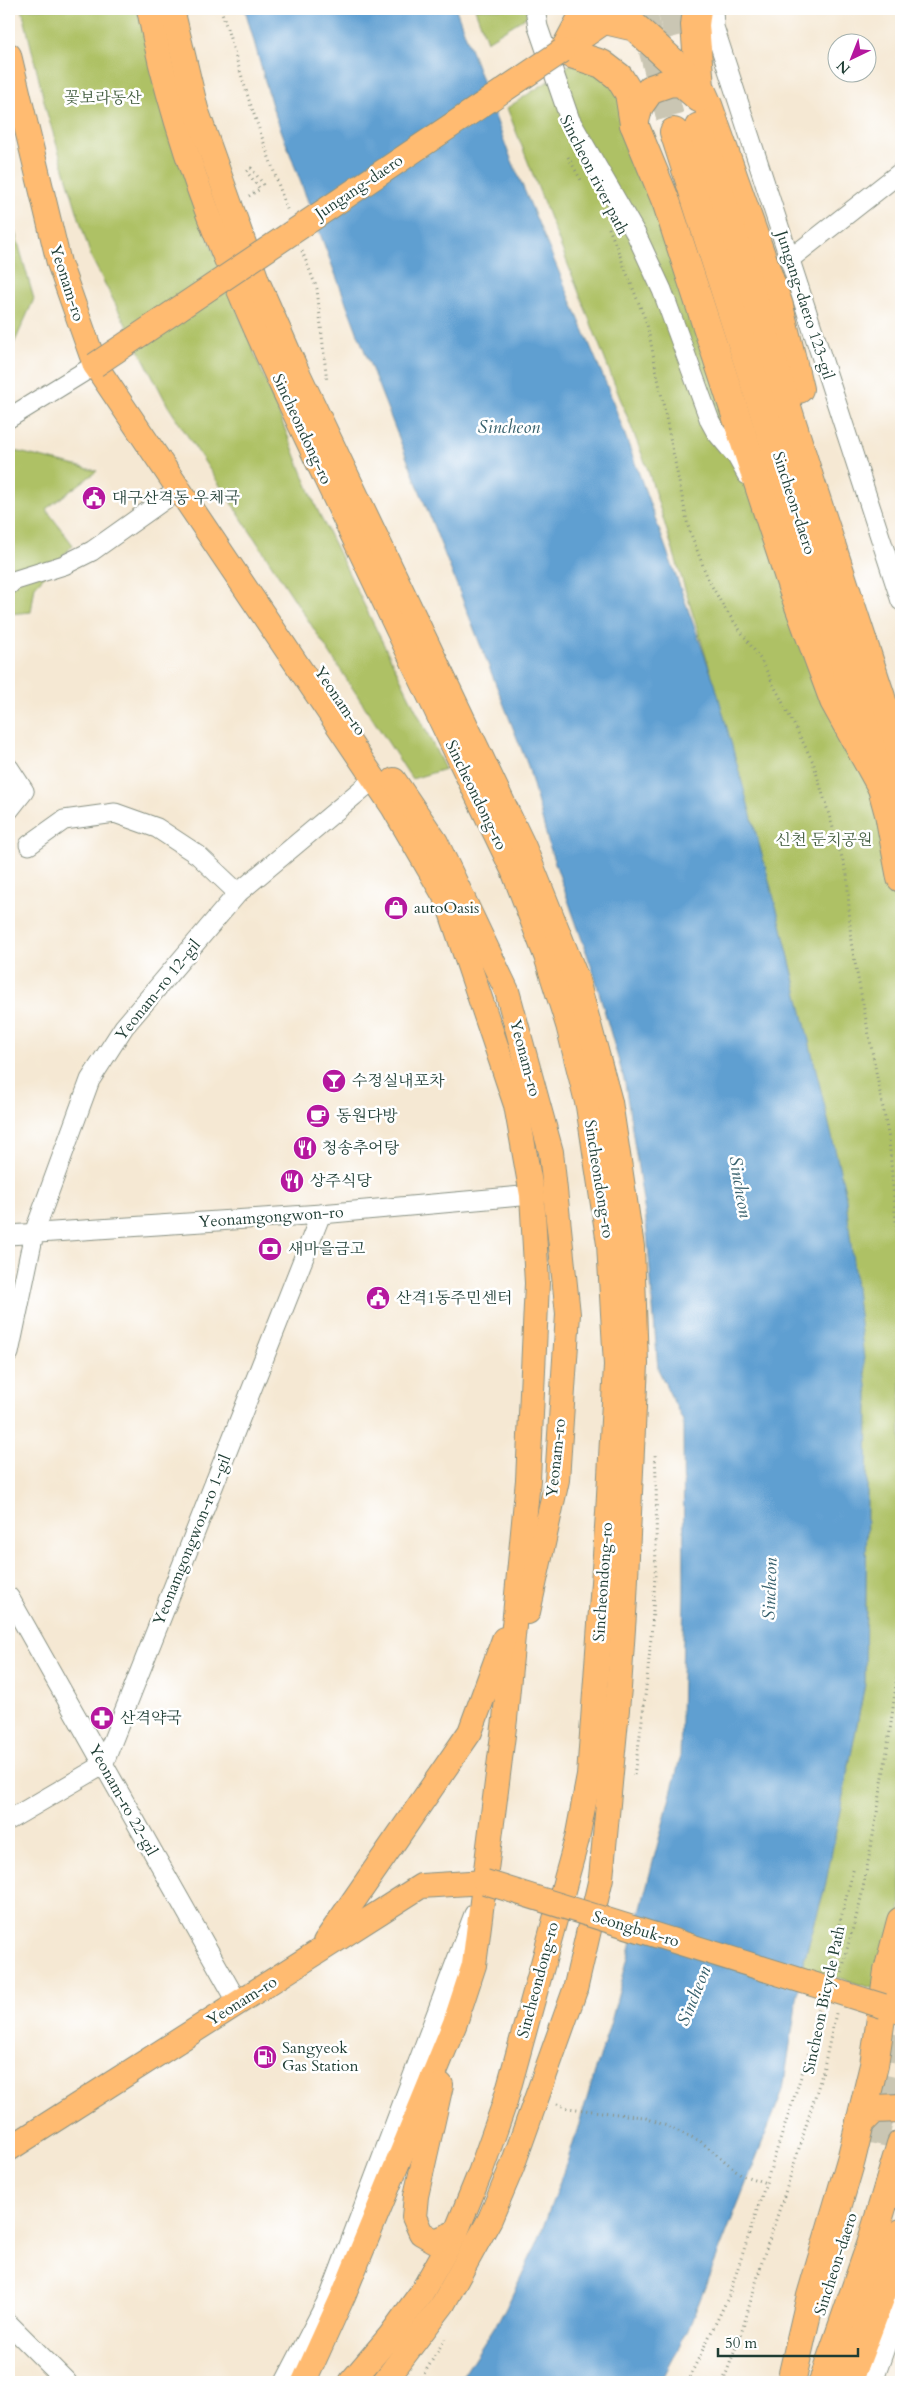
<svg xmlns="http://www.w3.org/2000/svg" width="910" height="2391" viewBox="0 0 910 2391" font-family="Cardo,'Noto Serif KR',serif">
	<style>
		.green { fill: #aec165; stroke: #667f4c }
		.water { fill: #5e9fd1; stroke: #3e6e82 }
		.lines { fill: none; stroke-linecap: round; stroke-linejoin: round }
		.highway-tunnel { stroke: #cac6b3; stroke-width: 28; stroke-dasharray: 28 14; stroke-linecap: butt }
		.minor-casing { stroke: #8a9284; stroke-width: 21 }
		.major-casing { stroke: #8a9284; stroke-width: 26 }
		.highway-casing { stroke: #8a9284; stroke-width: 30 }
		.path { stroke: #8a9284; stroke-width: 3; stroke-dasharray: 1 4; stroke-linecap: butt }
		.minor { stroke: #fff; stroke-width: 19 }
		.major { stroke: #ffbb71; stroke-width: 24 }
		.highway { stroke: #ffbb71; stroke-width: 28 }
		.major-bridge-casing { stroke: #8a9284; stroke-width: 26; stroke-linecap: butt }
		.major-bridge { stroke: #ffbb71; stroke-width: 24 }
		.labels { text-anchor: middle; dominant-baseline: central; stroke-width: 5; stroke-linejoin: round; paint-order: stroke }
		.park-label { font-size: 16px; fill: #435e40; stroke: #fff }
		.street-label { font-size: 16px; fill: #1f3d34; stroke: #fff }
		.poi-label { font-size: 16px; fill: #1f3d34; stroke: #fff; text-anchor: start }
		.water-label { font-size: 18px; font-style: italic; fill: #355f6b; stroke: #fff }
	</style>
	<rect width="100%" height="100%" fill="#fff"/>
	<filter id="ink" filterUnits="userSpaceOnUse"><feTurbulence type="fractalNoise" baseFrequency=".02" numOctaves="2"/><feDisplacementMap in="SourceGraphic" scale="10" xChannelSelector="R" yChannelSelector="G"/><feConvolveMatrix kernelMatrix="1 2 1 2 8 2 1 2 1" color-interpolation-filters="sRGB"/></filter>
	<filter id="wash" filterUnits="userSpaceOnUse"><feTurbulence type="fractalNoise" baseFrequency=".0096" numOctaves="4" result="noise"/><feDisplacementMap in="SourceGraphic" scale="20" xChannelSelector="R" yChannelSelector="G"/><feGaussianBlur stdDeviation="1.12" result="paint"/><feColorMatrix in="noise" values="0 0 0 0 0 0 0 0 0 0 0 0 0 0 0 0 0 1.4 0 .05"/><feComposite in="paint" operator="in"/></filter>
	<g filter="url(#wash)">
		<rect width="100%" height="100%" fill="#f5e8d3"/>
		<!-- green -->
		<g class="green">
			<path d="M22 9H137L202 222 317 509 445 769 412 779 168 406 91 257 47 113Z"/>
			<path d="M475 9H539L487 41Z"/>
			<path d="M570 64 609 70 697 292 784 494 888 830 901 921V1919L885 1992 802 1967 823 1894 865 1684 868 1394 794 977 712 676 648 470 507 108 556 76Z"/>
			<path d="M9 211 34 299 9 355Z"/>
			<path d="M11 450 97 471 46 509 73 545 35 586 31 612 9 614V451Z"/>
		</g>
		<!-- water -->
		<path class="water" d="M245 9H456L507 149 608 388 715 684 781 924 845 1191 868 1394 865 1684 825 1887 802 1967 783 2090 688 2330 661 2382H459L505 2310 538 2241 568 2159 612 2018 680 1759 684 1594 683 1421 658 1369 646 1220 625 1083 593 971 550 849 528 766 356 329 272 106Z"/>
	</g>
	<g filter="url(#ink)">
		<g class="lines">
			<!-- highway-tunnel -->
			<g class="highway-tunnel">
				<path d="M642 9 674 132"/>
				<path d="M671 9 692 89"/>
				<path d="M874 2144 901 2016"/>
			</g>
			<!-- minor casing -->
			<g class="minor-casing">
				<g id="minor">
					<path d="M535 9 538 27 570 120 636 234 662 290 710 421 716 432 737 457 747 475"/>
					<path d="M713 9 714 27 901 601"/>
					<path d="M790 259 901 172"/>
					<path d="M9 418 95 365"/>
					<path d="M9 585 13 581 64 565 92 551 178 490"/>
					<path d="M9 768 24 791 9 810"/>
					<path d="M29 845 64 820 115 813 157 828 198 855 238 893"/>
					<path d="M9 1235 321 1214 532 1195"/>
					<path d="M9 1353 34 1233 90 1080 124 1027 238 893 374 779"/>
					<path d="M9 1597 238 2003"/>
					<path d="M9 1820 103 1765 321 1214"/>
					<path d="M9 2324 67 2382"/>
					<path d="M285 2382 331 2293 474 1914"/>
					<path d="M873 2382 901 2302"/>
				</g>
			</g>
			<!-- major casing -->
			<g class="major-casing">
				<g id="major">
					<path d="M149 9C180 175 254 328 326 479 388 610 450 740 513 870L546 956 568 1025 588 1106 609 1244 616 1365 608 1513 589 1776 577 1839 542 1967 504 2105 480 2173 456 2232 422 2292 390 2336 351 2382"/>
					<path d="M172 9 196 109 258 283 295 367 524 847 576 977 610 1102 632 1247 636 1364 625 1599 619 1688 601 1878 575 1990 512 2167 490 2219 443 2304 384 2382"/>
					<path d="M564 47 579 19 582 9"/>
					<path d="M562 51 623 9"/>
					<path d="M9 55 59 263 95 365 393 807 447 900 516 1105 532 1195 537 1283 528 1480 505 1719 474 1965 455 2023 343 2296 304 2382"/>
					<path d="M394 780 436 842 507 991 551 1152 568 1314 557 1480 528 1612"/>
					<path d="M325 1942 470 1732 504 1639"/>
					<path d="M883 2006 901 2012"/>
					<path d="M441 2085 416 2196 414 2217 421 2233 435 2241 456 2232"/>
					<path d="M9 2149 421 1886 485 1882"/>
				</g>
			</g>
			<!-- highway casing -->
			<g class="highway-casing">
				<g id="highway">
					<path d="M697 9 695 25 700 87"/>
					<path d="M605 20 635 27 700 87 708 105 779 306 799 389"/>
					<path d="M562 51 602 64 619 77 629 93 634 124 667 204 793 590 834 701 881 786"/>
					<path d="M634 124 639 106 651 89 671 82 682 83 699 98"/>
					<path d="M699 127 810 480 881 697 901 774"/>
					<path d="M674 132 866 730 889 814 901 878"/>
					<path d="M860 2123 874 2109 901 2108"/>
					<path d="M791 2382 811 2296 851 2160 874 2065 888 1971 901 1921"/>
					<path d="M823 2382 871 2244 901 2144"/>
					<path d="M848 2382 885 2285 901 2233"/>
				</g>
			</g>
			<!-- path -->
			<g class="path">
				<path d="M221 9 249 100 288 212"/>
				<path d="M568 157 581 180"/>
				<path d="M249 196 260 189 247 172 251 168 264 185"/>
				<path d="M609 228 647 324 688 526 708 579 723 606 761 660 813 762 847 874 851 942 889 1139 901 1282"/>
				<path d="M302 251 317 289 327 382"/>
				<path d="M634 1775C651 1669 660 1560 655 1453"/>
				<path d="M828 1968 854 1867"/>
				<path d="M842 1973C846 1947 855 1924 861 1898 878 1814 892 1727 901 1641"/>
				<path d="M557 2104 568 2108 643 2117 667 2126 700 2141 742 2175 766 2183"/>
				<path d="M419 2382 445 2339"/>
				<path d="M687 2382 728 2298 811 2046 819 2008"/>
				<path d="M723 2382 742 2331 764 2255 786 2190 823 2071 836 2013"/>
			</g>
			<!-- minor -->
			<use href="#minor" class="minor"/>
			<!-- major -->
			<use href="#major" class="major"/>
			<!-- highway -->
			<use href="#highway" class="highway"/>
			<!-- major-bridge casing -->
			<g class="major-bridge-casing">
				<g id="major-bridge">
					<path d="M95 365 562 51"/>
					<path d="M485 1882 883 2006"/>
				</g>
			</g>
			<!-- major-bridge -->
			<use href="#major-bridge" class="major-bridge"/>
		</g>
	</g>
	<!-- icons -->
	<defs>
		<g id="civic-disc" transform="scale(1.25)"><circle r="9.5" fill="#b5179e" stroke="#fff"/><path d="M-.6-6.5H3V-4.5H.6V-3L4-1V1h2V6H-6V1h2V-1L-.6-3ZM-1.2 2.5V6h2.4V2.5Z" fill="#fff"/></g>
		<g id="shop-disc" transform="scale(1.25)"><circle r="9.5" fill="#b5179e" stroke="#fff"/><path d="M-5-2.5h2.3a2.7 3.5 0 0 1 5.4 0H5L5.5 6h-11ZM-1.5-2.5h3a1.5 2.3 0 0 0-3 0Z" fill="#fff"/></g>
		<g id="bar-disc" transform="scale(1.25)"><circle r="9.5" fill="#b5179e" stroke="#fff"/><path d="M-6-5H6L.8 .8V4.5H3.5V6h-7V4.5H-.8V.8Z" fill="#fff"/></g>
		<g id="cafe-disc" transform="scale(1.25)"><circle r="9.5" fill="#b5179e" stroke="#fff"/><path d="M-5.5-4.5H6V0H3Q3 3.5 0 3.5H-2.5Q-5.5 3.5-5.5 0ZM3-3.2v2h1.7v-2ZM-6 4.5H4V6H-6Z" fill="#fff"/></g>
		<g id="restaurant-disc" transform="scale(1.25)"><circle r="9.5" fill="#b5179e" stroke="#fff"/><path d="M-5-6h1v4h1v-4h1v4h1v-4h1v5L-1.5 .5V6h-2V.5L-5-1ZM5-6V6H3V1.5H1.5Q1.5-4 5-6Z" fill="#fff"/></g>
		<g id="bank-disc" transform="scale(1.25)"><circle r="9.5" fill="#b5179e" stroke="#fff"/><path d="M-6-4H6V4H-6ZM0-2.3a2.3 2.3 0 1 0 0 4.6a2.3 2.3 0 1 0 0-4.6Z" fill="#fff"/></g>
		<g id="pharmacy-disc" transform="scale(1.25)"><circle r="9.5" fill="#b5179e" stroke="#fff"/><path d="M-2-6h4v4h4v4h-4v4h-4v-4h-4v-4h4Z" fill="#fff"/></g>
		<g id="fuel-disc" transform="scale(1.25)"><circle r="9.5" fill="#b5179e" stroke="#fff"/><path d="M-5.5-6h7V0h2V4h1.3V-2.5L3-4.5l.8-.8L6-3V5H2.5V1h-1V6h-7ZM-4.2-4.7v3.2H.2V-4.7Z" fill="#fff"/></g>
	</defs>
	<g fill-rule="evenodd">
		<use href="#civic-disc" x="94" y="498"/>
		<use href="#shop-disc" x="396" y="908"/>
		<use href="#bar-disc" x="334" y="1081"/>
		<use href="#cafe-disc" x="318" y="1116"/>
		<use href="#restaurant-disc" x="305" y="1148"/>
		<use href="#restaurant-disc" x="292" y="1181"/>
		<use href="#bank-disc" x="270" y="1249"/>
		<use href="#civic-disc" x="378" y="1298"/>
		<use href="#pharmacy-disc" x="102" y="1718"/>
		<use href="#fuel-disc" x="265" y="2057"/>
	</g>
	<g class="labels">
		<!-- park labels -->
		<g class="park-label">
			<text x="103" y="98">꽃보라동산</text>
			<text x="824" y="840">신천 둔치공원</text>
		</g>
		<!-- street labels -->
		<g class="street-label">
			<text transform="translate(594 175) rotate(63)">Sincheon river path</text>
			<text transform="translate(359 187) rotate(-34)">Jungang-daero</text>
			<text transform="translate(67 283) rotate(72)">Yeonam-ro</text>
			<text transform="translate(805 305) rotate(72)">Jungang-daero 123-gil</text>
			<text transform="translate(302 429) rotate(65)">Sincheondong-ro</text>
			<text transform="translate(794 503) rotate(72)">Sincheon-daero</text>
			<text transform="translate(340 701) rotate(56)">Yeonam-ro</text>
			<text transform="translate(476 795) rotate(64)">Sincheondong-ro</text>
			<text transform="translate(158 990) rotate(-51)">Yeonam-ro 12-gil</text>
			<text transform="translate(525 1058) rotate(75)">Yeonam-ro</text>
			<text transform="translate(599 1179) rotate(81)">Sincheondong-ro</text>
			<text transform="translate(271 1217) rotate(-4)">Yeonamgongwon-ro</text>
			<text transform="translate(556 1458) rotate(-84)">Yeonam-ro</text>
			<text transform="translate(192 1540) rotate(-68)">Yeonamgongwon-ro 1-gil</text>
			<text transform="translate(603 1582) rotate(-86)">Sincheondong-ro</text>
			<text transform="translate(123 1800) rotate(61)">Yeonam-ro 22-gil</text>
			<text transform="translate(636 1929) rotate(17)">Seongbuk-ro</text>
			<text transform="translate(538 1980) rotate(-75)">Sincheondong-ro</text>
			<text transform="translate(824 2000) rotate(-78)">Sincheon Bicycle Path</text>
			<text transform="translate(242 2001) rotate(-32)">Yeonam-ro</text>
			<text transform="translate(836 2264) rotate(-72)">Sincheon-daero</text>
		</g>
		<!-- poi labels -->
		<g class="poi-label">
			<text x="112" y="498">대구산격동 우체국</text>
			<text x="414" y="908">autoOasis</text>
			<text x="352" y="1081">수정실내포차</text>
			<text x="336" y="1116">동원다방</text>
			<text x="322" y="1148">청송추어탕</text>
			<text x="310" y="1181">상주식당</text>
			<text x="288" y="1249">새마을금고</text>
			<text x="396" y="1298">산격1동주민센터</text>
			<text x="120" y="1718">산격약국</text>
			<text x="282" y="2048">Sangyeok<tspan x="282" dy="18">Gas Station</tspan></text>
		</g>
		<!-- water labels -->
		<g class="water-label">
			<text x="509" y="427">Sincheon</text>
			<text transform="translate(740 1187) rotate(80)">Sincheon</text>
			<text transform="translate(770 1589) rotate(-88)">Sincheon</text>
			<text transform="translate(694 1996) rotate(-68)">Sincheon</text>
		</g>
	</g>
	<!-- margin -->
	<rect width="910" height="2391" fill="none" stroke="#fff" stroke-width="30"/>
	<!-- north arrow -->
	<g transform="translate(852 58) rotate(223)"><circle r="24" fill="#ffffff" stroke="#a5b1ae"/>
	<path d="M0-4L9 19L0 12L-9 19Z" fill="#b5179e"/>
	<text y="-8" font-size="14" font-weight="bold" text-anchor="middle" fill="#1f3d34">N</text>
	</g>
	<!-- scale -->
	<path d="M718 2348v8h140v-8" fill="none" stroke="#1f3d34" stroke-width="2.5"/>
	<text x="725" y="2348" font-size="15" fill="#1f3d34" stroke="#ffffff" stroke-width="4" paint-order="stroke">50 m</text>
</svg>
